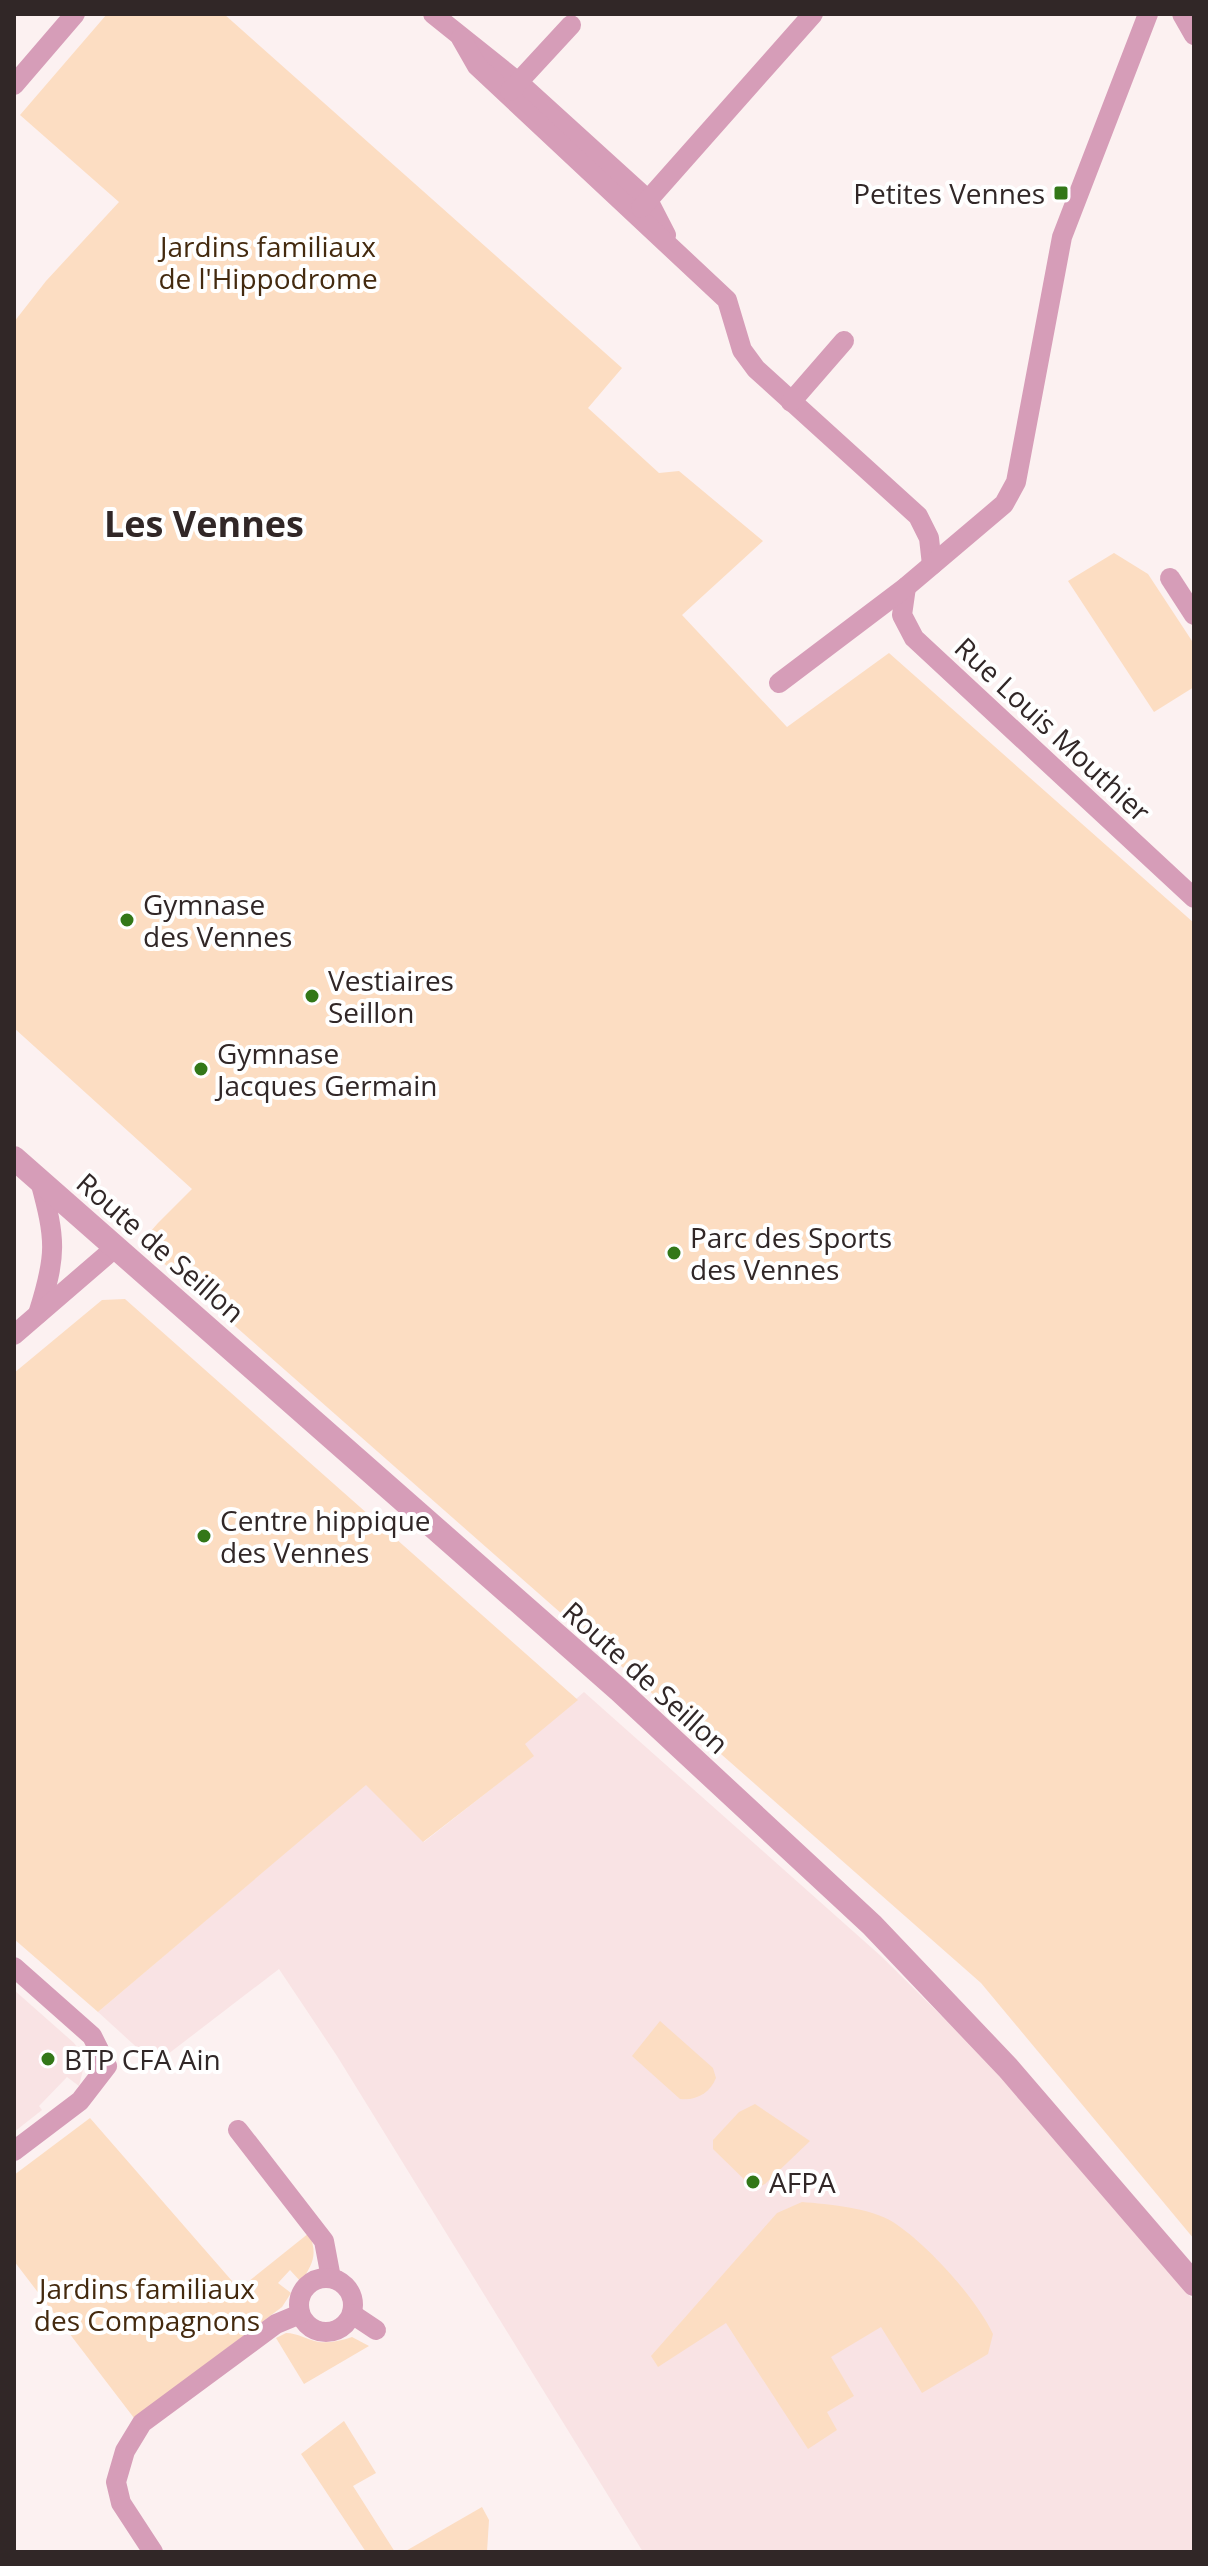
<svg xmlns="http://www.w3.org/2000/svg" width="1208" height="2566" viewBox="0 0 1208 2566" font-family="'Open Sans',sans-serif">
	<style>
		.built { fill: #f9e3e4 }
		.green { fill: #fcddc2 }
		.lines { fill: none; stroke-linecap: round; stroke-linejoin: round }
		.minor { stroke: #d69db8; stroke-width: 20 }
		.tertiary { stroke: #d69db8; stroke-width: 24 }
		.poi-dot { fill: #337718; stroke: #fff; stroke-width: 3 }
		.labels { text-anchor: middle; dominant-baseline: central; stroke-width: 8; stroke-linejoin: round; paint-order: stroke }
		.poi-label { font-size: 28px; fill: #312727; stroke: #fff; text-anchor: start }
		.park-label { font-size: 28px; fill: #442a0f; stroke: #fff }
		.street-label { font-size: 28px; fill: #312727; stroke: #fff }
		.district-label { font-size: 36px; font-weight: bold; fill: #312727; stroke: #fff }
	</style>
	<rect width="100%" height="100%" fill="#fcf1f1"/>
	<!-- built -->
	<g class="built">
		<path d="M584 1692 882 1957 983 2057 1194 2301V2552H643L337 2056 279 1969 155 2064 98 2012 366 1784 424 1842 533 1756 524 1744Z"/>
		<path d="M14 1990 74 2043 81 2053 84 2066 79 2086 67 2077 39 2106 42 2110 14 2132Z"/>
	</g>
	<!-- green -->
	<g class="green">
		<path d="M107 14H224L622 368 588 408 659 473 679 471 763 541 682 615 787 727 889 653 1194 923V2239L981 1983 160 1260 148 1245 151 1231 158 1223 192 1189 14 1028V322L46 281 119 202 20 115Z"/>
		<path d="M1114 553 1148 574 1194 644V687L1154 712 1068 581Z"/>
		<path d="M102 1300 125 1299 578 1700 525 1744 534 1756 423 1842 366 1785 98 2012 14 1939V1373Z"/>
		<path d="M660 2021 713 2068 716 2078C710 2093 696 2101 680 2099L632 2056Z"/>
		<path d="M755 2104 810 2141 765 2184 754 2189 713 2149V2140L739 2112Z"/>
		<path d="M90 2118 239 2289 309 2233C318 2255 313 2263 301 2282L290 2270 278 2283 291 2293 282 2307 134 2418 14 2261V2175Z"/>
		<path d="M802 2202C828 2204 871 2208 893 2222 927 2244 976 2298 993 2334L988 2354 922 2393 881 2327 831 2357 854 2396 827 2412 837 2430 808 2449 726 2323 658 2367 651 2356 777 2213Z"/>
		<path d="M286 2333C298 2333 307 2340 319 2342 330 2343 341 2341 352 2337L369 2346 304 2384 276 2338Z"/>
		<path d="M344 2421 376 2473 353 2486 395 2552H366L301 2454Z"/>
		<path d="M482 2507 489 2520 487 2552H404Z"/>
	</g>
	<g class="lines">
		<!-- minor -->
		<g class="minor">
			<path d="M433 14 518 82 648 200 666 235"/>
			<path d="M1182 14 1194 35"/>
			<path d="M461 38 477 66 727 300 742 350 756 369 918 516 929 538 932 565"/>
			<path d="M14 85 75 14"/>
			<path d="M510 91 571 25"/>
			<path d="M641 208 813 14"/>
			<path d="M791 402 844 341"/>
			<path d="M1170 578 1194 615"/>
			<path d="M906 587 902 615 914 638 1194 898"/>
			<path d="M779 683 906 587 1004 504 1016 482 1062 237 1148 14"/>
			<path d="M38 1314C57 1255 56 1240 40 1181"/>
			<path d="M14 1335 116 1247"/>
			<path d="M14 1967 92 2036 107 2066 80 2101 14 2151"/>
			<path d="M238 2130 324 2241 331 2278"/>
			<circle cx="326" cy="2305" r="27"/>
			<path d="M352 2314 376 2330"/>
			<path d="M153 2552 121 2503 116 2482 125 2451 142 2423 276 2324 300 2314"/>
		</g>
		<!-- tertiary -->
		<path class="tertiary" d="M14 1158 619 1690 872 1925 1008 2068 1194 2284"/>
	</g>
	<!-- markers -->
	<g class="poi-dot">
		<rect x="1053" y="185" width="16" height="16" rx="4"/>
		<circle cx="127" cy="920" r="8"/>
		<circle cx="312" cy="996" r="8"/>
		<circle cx="201" cy="1069" r="8"/>
		<circle cx="674" cy="1253" r="8"/>
		<circle cx="204" cy="1536" r="8"/>
		<circle cx="48" cy="2059" r="8"/>
		<circle cx="753" cy="2182" r="8"/>
	</g>
	<g class="labels">
		<!-- poi labels -->
		<g class="poi-label">
			<text x="1045" y="193" text-anchor="end">Petites Vennes</text>
			<text x="143" y="904">Gymnase<tspan x="143" dy="32">des Vennes</tspan></text>
			<text x="328" y="980">Vestiaires<tspan x="328" dy="32">Seillon</tspan></text>
			<text x="217" y="1053">Gymnase<tspan x="217" dy="32">Jacques Germain</tspan></text>
			<text x="690" y="1237">Parc des Sports<tspan x="690" dy="32">des Vennes</tspan></text>
			<text x="220" y="1520">Centre hippique<tspan x="220" dy="32">des Vennes</tspan></text>
			<text x="64" y="2059">BTP CFA Ain</text>
			<text x="769" y="2182">AFPA</text>
		</g>
		<!-- park labels -->
		<g class="park-label">
			<text x="268" y="246">Jardins familiaux<tspan x="268" dy="32">de l'Hippodrome</tspan></text>
			<text x="147" y="2288">Jardins familiaux<tspan x="147" dy="32">des Compagnons</tspan></text>
		</g>
		<!-- street labels -->
		<g class="street-label">
			<text transform="translate(1053 729) rotate(43)">Rue Louis Mouthier</text>
			<text transform="translate(161 1247) rotate(41)">Route de Seillon</text>
			<text transform="translate(646 1677) rotate(42)">Route de Seillon</text>
		</g>
		<!-- district labels -->
		<g class="district-label">
			<text x="204" y="523">Les Vennes</text>
		</g>
	</g>
	<!-- border -->
	<rect width="1208" height="2566" fill="none" stroke="#312727" stroke-width="32"/>
</svg>
